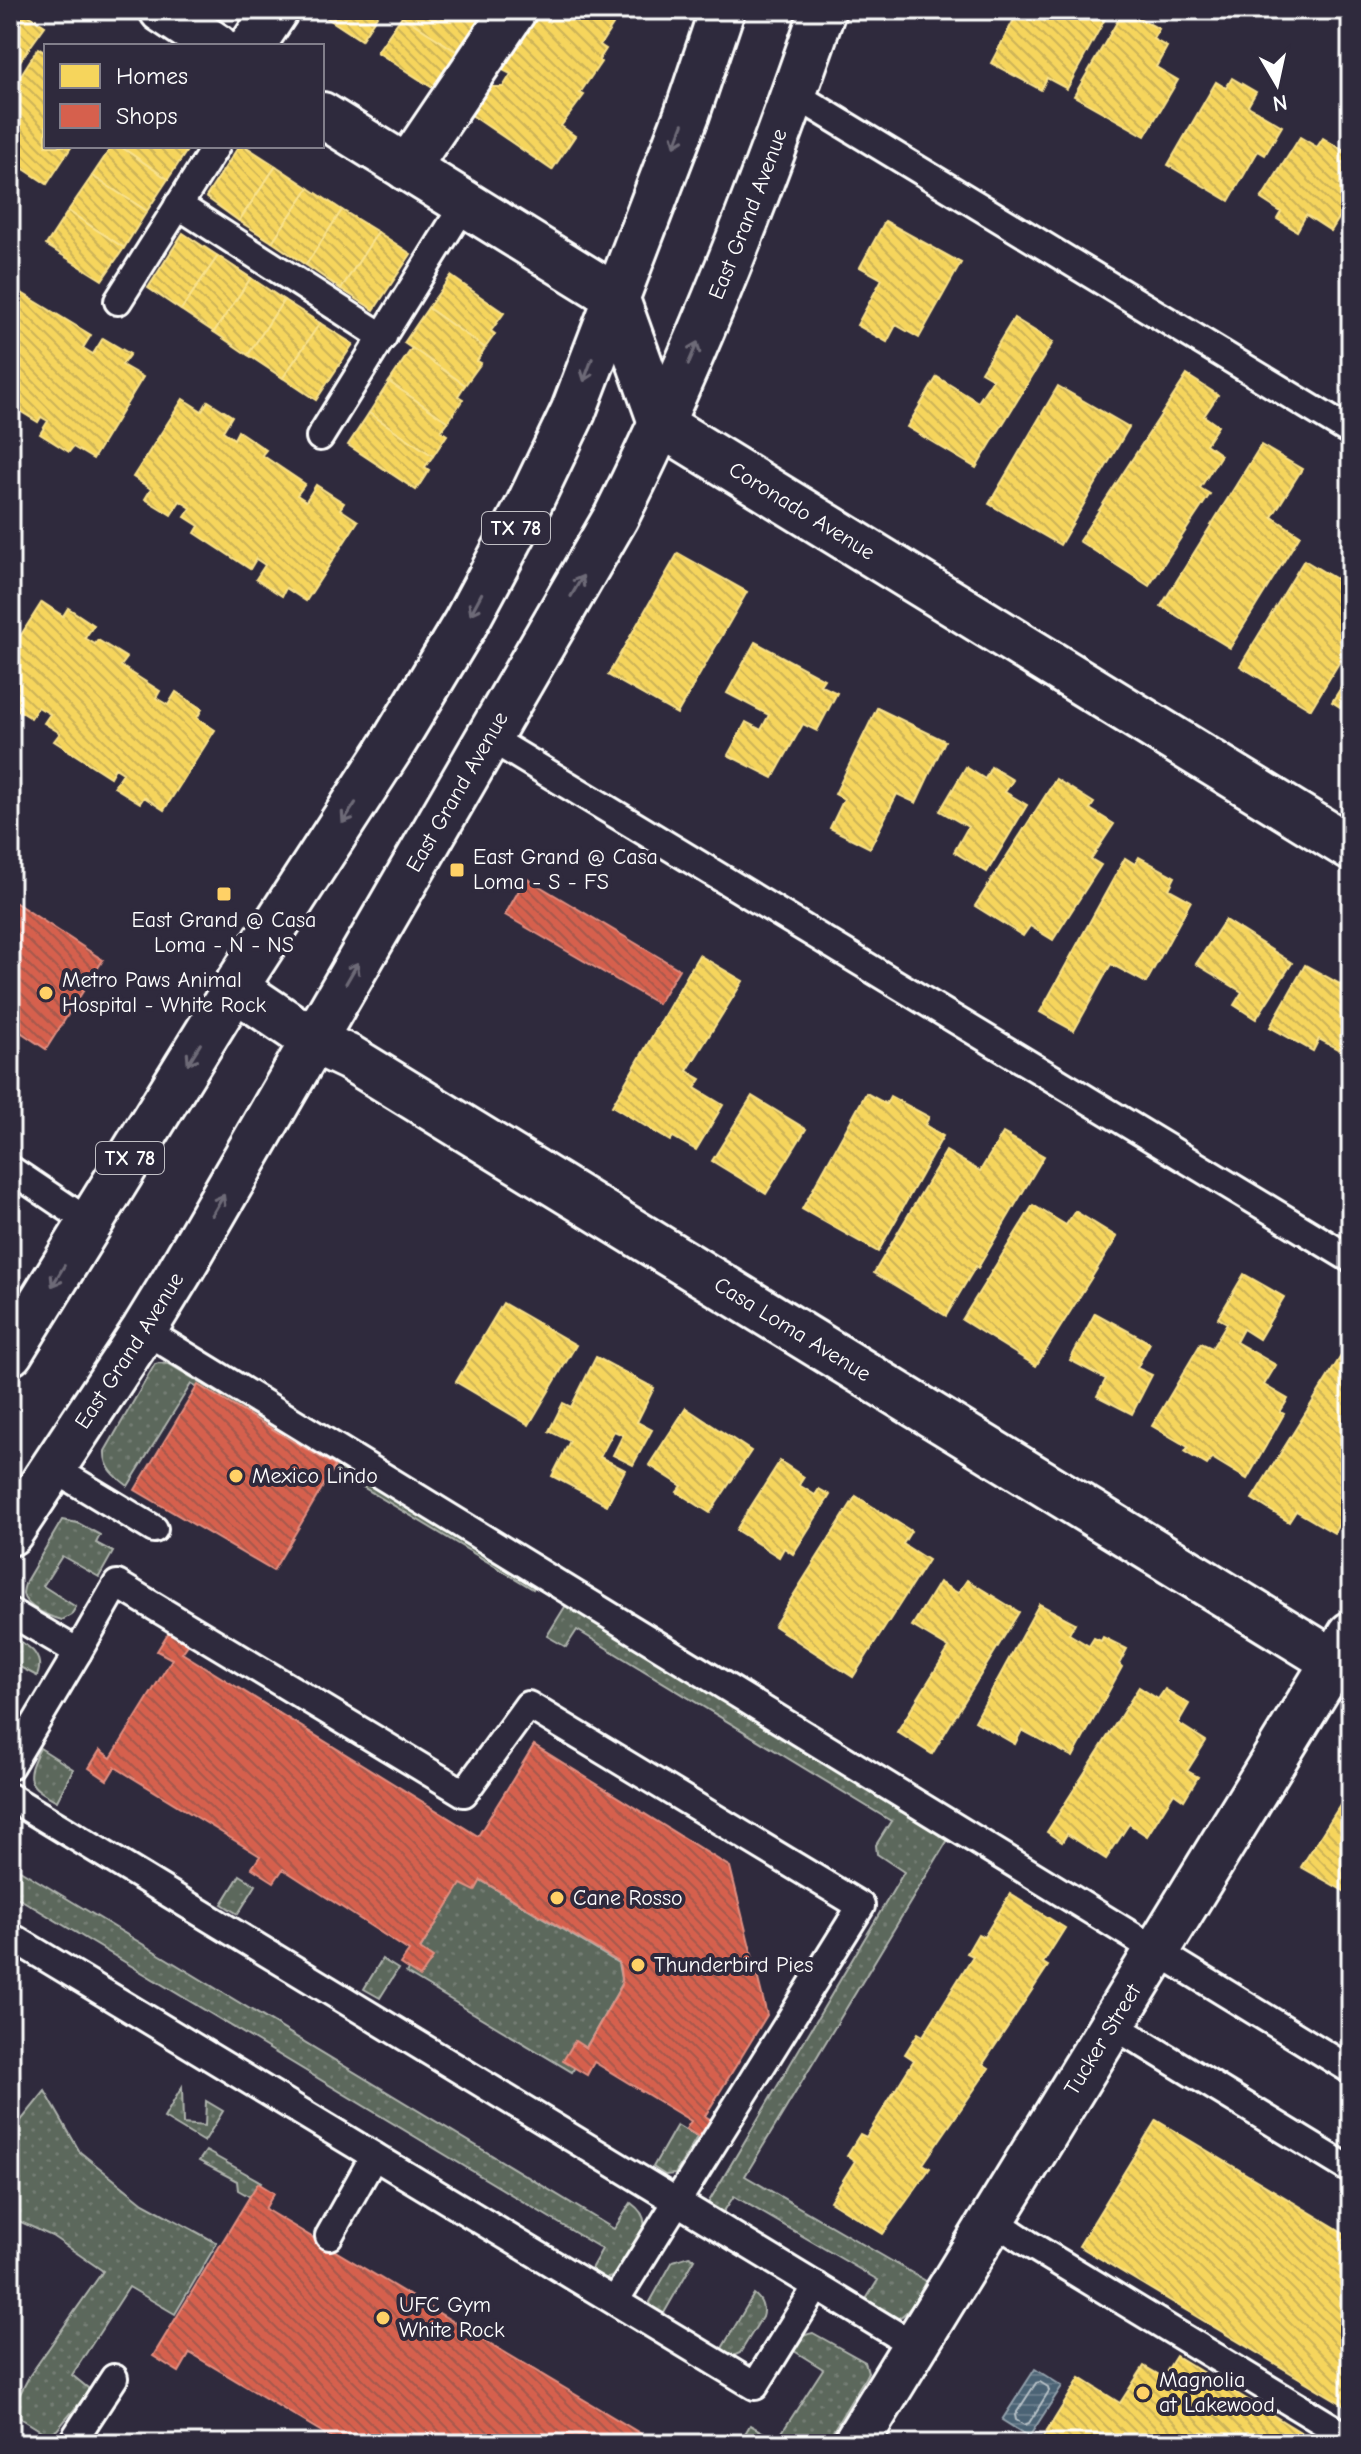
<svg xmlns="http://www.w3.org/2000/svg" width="1361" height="2454" viewBox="0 0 1361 2454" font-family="'Comic Neue',sans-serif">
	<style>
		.grass { fill: url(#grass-dots); stroke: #aeb3ad; stroke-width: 2 }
		.water { fill: url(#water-rules); stroke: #93a1ac; stroke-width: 2 }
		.homes { fill: url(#homes-back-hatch); stroke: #f9e28d; stroke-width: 2 }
		.shops { fill: url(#shops-back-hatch); stroke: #e29082; stroke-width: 2 }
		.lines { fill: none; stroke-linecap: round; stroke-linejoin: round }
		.shore { stroke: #b7c1c7; stroke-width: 2 }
		.lane-casing { stroke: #fff; stroke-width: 32 }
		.street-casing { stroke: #fff; stroke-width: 50 }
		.primary-casing { stroke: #fff; stroke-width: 50 }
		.lane { stroke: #2f2a3d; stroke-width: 26 }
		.street { stroke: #2f2a3d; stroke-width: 44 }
		.primary { stroke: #2f2a3d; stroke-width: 44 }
		.oneway { stroke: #6d6a77 }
		.poi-dot { fill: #ffd166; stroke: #2f2a3d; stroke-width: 3 }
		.labels { text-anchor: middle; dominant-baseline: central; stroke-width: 8; stroke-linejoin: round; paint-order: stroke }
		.shield { fill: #2f2a3d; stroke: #c1bfc5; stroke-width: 2 }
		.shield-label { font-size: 20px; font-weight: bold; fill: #fff }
		.street-label { font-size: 22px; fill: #fff; stroke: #2f2a3d }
		.poi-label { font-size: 22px; fill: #fff; stroke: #2f2a3d; text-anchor: start }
	</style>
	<defs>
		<pattern id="grass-dots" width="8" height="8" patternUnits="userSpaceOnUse" patternTransform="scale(2)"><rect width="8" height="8" fill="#5c675b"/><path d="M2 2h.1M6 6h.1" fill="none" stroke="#747e74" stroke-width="1.8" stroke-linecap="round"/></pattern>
		<pattern id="water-rules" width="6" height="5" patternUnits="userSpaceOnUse" patternTransform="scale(2)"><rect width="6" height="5" fill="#4b6374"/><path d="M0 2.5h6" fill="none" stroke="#667a89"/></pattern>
		<pattern id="homes-back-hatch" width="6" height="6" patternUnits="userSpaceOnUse" patternTransform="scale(2)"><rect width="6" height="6" fill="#f6d55c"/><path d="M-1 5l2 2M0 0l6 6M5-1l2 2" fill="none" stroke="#ccb358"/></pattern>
		<pattern id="shops-back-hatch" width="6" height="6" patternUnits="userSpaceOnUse" patternTransform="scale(2)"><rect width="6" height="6" fill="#d6604d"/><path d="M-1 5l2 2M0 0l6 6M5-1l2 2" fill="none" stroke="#a6594d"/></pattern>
	</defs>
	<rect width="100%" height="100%" fill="#2f2a3d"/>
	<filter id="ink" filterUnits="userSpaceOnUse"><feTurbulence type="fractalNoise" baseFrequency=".0125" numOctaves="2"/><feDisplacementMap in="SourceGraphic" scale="16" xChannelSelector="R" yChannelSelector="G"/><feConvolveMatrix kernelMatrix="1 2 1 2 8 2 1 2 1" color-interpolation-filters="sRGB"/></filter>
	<g filter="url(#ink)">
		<!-- grass -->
		<g class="grass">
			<path d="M159 1363 169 1364 535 1585 533 1589 191 1384 128 1486C116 1477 104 1468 105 1451L155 1364Z"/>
			<path d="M62 1520 78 1523 100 1535 96 1543 113 1552 99 1577 62 1556 43 1586 76 1607 71 1615 62 1620C50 1617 25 1607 23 1594 23 1591 25 1584 26 1581Z"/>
			<path d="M566 1605 949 1838 745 2176 926 2281C918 2295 910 2314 895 2320L863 2304 878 2280 734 2196 718 2220 707 2205 904 1872 877 1854 876 1845 891 1821 577 1630 566 1647 547 1636Z"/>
			<path d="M10 1635C26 1644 46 1655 37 1676L10 1662Z"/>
			<path d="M40 1748 73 1769 57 1801C26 1785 24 1779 40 1748Z"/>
			<path d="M10 1864 614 2229 631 2203C656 2221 641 2236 628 2257 624 2263 619 2274 612 2277 604 2280 594 2278 587 2276L602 2249 10 1893Z"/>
			<path d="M467 1872 618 1963 622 1984 572 2072 406 1973Z"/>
			<path d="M240 1875 256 1885 238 1914 222 1904Z"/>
			<path d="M382 1959 398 1969 380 1998 364 1989Z"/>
			<path d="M182 2087 183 2124 205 2126 206 2101 223 2111 204 2142 164 2118Z"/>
			<path d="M45 2091 80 2152 143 2203 217 2243 175 2314 129 2287 72 2375 88 2388V2393L57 2430 46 2434 14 2414 13 2407 30 2375 103 2271 52 2236 10 2217V2134Z"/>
			<path d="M677 2125 697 2137 675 2174 665 2175 653 2167Z"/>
			<path d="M206 2151 261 2182 252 2198 238 2190 237 2181 199 2161Z"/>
			<path d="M689 2256 695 2259 660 2320 652 2310 650 2302 673 2261Z"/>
			<path d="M754 2294C761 2299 765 2308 762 2317L740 2353 731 2357 718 2355Z"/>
			<path d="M813 2333 865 2362 868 2372 865 2378 825 2444H739L750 2425 777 2440 823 2369 791 2349C797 2339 802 2335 813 2333Z"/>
		</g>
		<!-- water -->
		<path class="water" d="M1035 2369 1062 2386 1029 2437 1002 2420Z"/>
		<!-- homes -->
		<g class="homes">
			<path d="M10 10H21L45 26 17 65 10 60Z"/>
			<path d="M315 10H381L361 40Z"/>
			<path d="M406 10H484L491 15 460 54 402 16Z"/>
			<path d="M545 10H617L609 22 613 25 600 45 606 49 599 60 601 62 580 93 584 95 561 126 575 136 552 170 470 114 490 87H503L511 74 501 69 538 15 549 22 553 16Z"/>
			<path d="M1019 10H1089L1105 19 1067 89 1047 78 1041 90 991 63Z"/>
			<path d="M1124 10 1159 29 1153 39 1167 47 1156 67 1178 80 1145 136 1074 96Z"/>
			<path d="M402 16 460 54 439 92 377 52Z"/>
			<path d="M38 48 46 53V146H72L47 184 10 160V148L16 139 10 135V92Z"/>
			<path d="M1232 78 1256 92 1248 106 1282 126 1265 155 1258 151 1229 201 1168 165 1216 82 1226 88Z"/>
			<path d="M1300 137 1317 147 1323 138 1351 155V199L1331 231 1306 215 1297 231 1277 219 1281 212 1261 199Z"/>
			<path d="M112 146H120L168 179 147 211 92 176Z"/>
			<path d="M120 146H190L168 179Z"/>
			<path d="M239 146H245L276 166 239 221 206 197Z"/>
			<path d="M276 166 309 188 272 242 239 221Z"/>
			<path d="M92 176 147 211 124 248 68 211Z"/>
			<path d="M309 188 342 210 306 265 272 242Z"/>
			<path d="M342 210 378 232 341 289 306 265Z"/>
			<path d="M68 211 124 248 102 280 46 245Z"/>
			<path d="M885 221 961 263 919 338 896 325 887 342 857 325 882 279 860 267Z"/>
			<path d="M378 232 411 254 374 310 341 289Z"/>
			<path d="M183 233 218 256 181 310 148 288Z"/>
			<path d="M218 256 251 278 214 332 181 310Z"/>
			<path d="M451 276 504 313 491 331 495 334 485 348 428 308Z"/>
			<path d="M251 278 284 300 248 355 214 332Z"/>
			<path d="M12 287 91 335 83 348 93 354 103 338 130 354 122 365 143 377 93 459 73 447 69 452 40 434 48 421 41 417 38 422 10 405V291Z"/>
			<path d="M284 300 320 323 283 378 248 355Z"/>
			<path d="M428 308 485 348 477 361 481 363 465 385 404 343Z"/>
			<path d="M1014 318 1053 342 976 468 907 427 937 377 978 402 993 379 981 372Z"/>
			<path d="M320 323 353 344 316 400 283 378Z"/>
			<path d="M412 348 465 385 458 396 463 399 448 422 389 382Z"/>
			<path d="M1187 375 1218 395 1204 416 1218 426 1206 444 1221 455 1200 488 1210 494 1149 586 1079 541Z"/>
			<path d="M389 382 448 422 441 431 447 435 433 456 369 413Z"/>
			<path d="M1058 386 1129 427 1060 545 989 504Z"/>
			<path d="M183 399 202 411 208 401 232 416 223 431 234 439 238 431 266 450 262 455 305 484 297 495 306 501 316 485 344 503 340 509 358 521 306 601 286 588 282 596 256 579 265 565 256 559 250 569 195 533 199 526 185 517 191 508 180 501 171 515 145 499 151 489 133 477Z"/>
			<path d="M369 413 433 456 425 467 429 470 416 490 348 445Z"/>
			<path d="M1261 445 1302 469 1272 517 1300 535 1230 648 1161 606Z"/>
			<path d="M678 553 747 592 677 714 608 675Z"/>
			<path d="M1351 554V643L1311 709 1240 666 1304 560 1336 579Z"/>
			<path d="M42 602 63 616 68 608 94 625 85 638 95 644 98 640 127 658 121 666 160 691 156 698 168 705 176 692 202 709 197 718 215 730 164 810 144 797 140 803 114 787 123 773 115 768 110 777 54 741 60 733 44 723 50 714 38 707 31 718 10 705V652Z"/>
			<path d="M755 642 824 679 820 685 837 693 817 731 803 724 773 778 728 755 746 722 761 730 769 715 727 693Z"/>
			<path d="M1351 672V714L1332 702Z"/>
			<path d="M877 708 945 741 916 803 897 794 870 848 830 828 844 799 835 794Z"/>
			<path d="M966 767 985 779 991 767 1013 780 1005 792 1027 805 987 872 954 852 968 827 940 811Z"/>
			<path d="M1056 779 1094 803 1090 809 1114 824 1091 859 1101 865 1053 940 1030 926 1023 936 975 906Z"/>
			<path d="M1139 857 1175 877 1169 889 1191 901 1146 983 1111 964 1074 1031 1040 1012 1125 858 1135 864Z"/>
			<path d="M1225 920 1292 963 1256 1019 1234 1005 1242 992 1196 964Z"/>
			<path d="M699 955 743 981 687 1071 701 1079 695 1088 723 1105 696 1150 673 1137 670 1141 612 1106Z"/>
			<path d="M1305 965 1351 990V1056L1319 1039 1313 1051 1270 1027Z"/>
			<path d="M866 1093 886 1104 890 1096 929 1117 925 1125 943 1136 878 1252 802 1209Z"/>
			<path d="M752 1096 806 1129 766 1194 712 1161Z"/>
			<path d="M1003 1133 1044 1156 978 1268 976 1266 946 1316 874 1273 946 1151 980 1171Z"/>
			<path d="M1033 1205 1066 1225 1075 1211 1117 1237 1036 1366 962 1320Z"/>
			<path d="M1244 1274 1284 1297 1259 1339 1243 1329 1236 1342 1276 1365 1264 1385 1288 1399 1280 1412 1284 1414 1247 1479 1212 1458 1207 1465 1185 1452 1188 1447 1152 1426 1201 1343 1212 1348 1227 1323 1218 1318Z"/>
			<path d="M503 1303 576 1345 529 1425 456 1382Z"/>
			<path d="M1095 1313 1150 1343 1137 1368 1152 1375 1132 1414 1097 1396 1106 1379 1070 1360Z"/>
			<path d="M1351 1340V1433L1341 1450 1351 1456V1508L1349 1507 1334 1533 1296 1511 1289 1522 1252 1499Z"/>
			<path d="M596 1357 654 1388 637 1422 652 1430 633 1465 613 1455 623 1435 614 1431 600 1457 625 1470 607 1505 552 1476 570 1441 549 1431 563 1403 571 1407Z"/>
			<path d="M686 1408 751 1451 710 1513 677 1492 682 1486 649 1465Z"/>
			<path d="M780 1461 804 1477 799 1485 815 1495 819 1489 830 1495 793 1554 784 1548 779 1557 736 1530Z"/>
			<path d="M856 1496 911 1531 903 1544 928 1560 853 1677 774 1626Z"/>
			<path d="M967 1580 1019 1612 932 1754 897 1732 949 1648 912 1626 939 1582 958 1593Z"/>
			<path d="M1039 1604 1075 1623 1069 1634 1089 1646 1094 1638 1101 1641 1103 1637 1127 1649 1119 1664 1122 1667 1073 1757 1022 1730 1015 1744 975 1721Z"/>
			<path d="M1139 1687 1158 1699 1165 1689 1189 1704 1178 1723 1206 1741 1187 1771 1198 1777 1184 1800 1174 1793 1147 1836 1129 1824 1106 1859 1067 1834 1062 1842 1047 1832Z"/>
			<path d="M1344 1799 1351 1803V1895L1301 1867Z"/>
			<path d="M1010 1894 1065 1928 1043 1963 1048 1966 983 2064 989 2068 923 2164 930 2168 883 2234 830 2201 855 2161 847 2155 860 2134 866 2137 914 2060 905 2054 918 2033 923 2036 973 1956 967 1953 978 1934 984 1937Z"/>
			<path d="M1156 2120 1351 2237V2409L1079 2246Z"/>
			<path d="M1176 2356 1320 2444H1039L1080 2378 1120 2403 1144 2366 1163 2377Z"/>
		</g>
		<!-- shops -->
		<g class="shops">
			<path d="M526 878 679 969 658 1004 505 915Z"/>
			<path d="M10 899 103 960 46 1049 10 1025Z"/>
			<path d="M198 1385 335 1466 273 1571 135 1490Z"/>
			<path d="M170 1630 190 1642 182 1653 478 1836 534 1745 730 1867 767 2015 705 2116 720 2125 709 2143 686 2129 691 2121 594 2062 587 2075 563 2061 575 2041 586 2048 622 1985 619 1962 481 1880 475 1891 461 1884 420 1949 433 1958 420 1977 400 1964 409 1951 283 1869 274 1882 252 1868 260 1856 115 1767 107 1780 89 1768 100 1750 111 1758 172 1659 157 1651Z"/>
			<path d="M258 2183 274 2193 265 2209 658 2444H342L190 2353 179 2372 153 2356Z"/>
		</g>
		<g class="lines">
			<!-- shore -->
			<path class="shore" d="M1040 2382 1048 2387 1049 2391 1029 2423 1024 2425 1016 2420 1015 2415 1036 2383Z"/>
			<!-- lane casing -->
			<g class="lane-casing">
				<g id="lane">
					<path d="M794 94 1351 432"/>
					<path d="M178 205 383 337"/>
					<path d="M118 301 216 146"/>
					<path d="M320 437 465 203"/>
					<path d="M490 738 1351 1259"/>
					<path d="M10 1169 90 1223"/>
					<path d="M144 1330 1351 2070"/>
					<path d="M53 1468 154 1529"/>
					<path d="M10 1612 78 1652 10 1766"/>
					<path d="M78 1652 117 1584 464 1793 528 1705 861 1906 615 2301"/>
					<path d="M10 1797 915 2346"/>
					<path d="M10 1936 755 2386 817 2286"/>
					<path d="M1113 2025 1351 2170"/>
					<path d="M993 2220 1029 2244 1351 2439"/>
					<path d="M329 2236 374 2156"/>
					<path d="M71 2444 114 2378"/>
				</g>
			</g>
			<!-- street casing -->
			<g class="street-casing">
				<g id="street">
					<path d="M162 10 216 46"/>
					<path d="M252 46 276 10"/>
					<path id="s1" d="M322 115 616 297 662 425 1351 848"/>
					<path d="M407 168 514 10"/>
					<path id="s2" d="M235 988 312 1040 350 1058 1351 1672"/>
					<path id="s3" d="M855 2444 1351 1634"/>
				</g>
			</g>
			<!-- primary casing -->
			<g class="primary-casing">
				<g id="primary">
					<path d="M10 1353 235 988 391 747 465 624 528 506 573 412 687 114 722 10"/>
					<path id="s4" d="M10 1533 144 1330 179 1273 616 517C698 353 763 184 823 10"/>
				</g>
			</g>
			<!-- lane -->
			<use href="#lane" class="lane"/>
			<!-- street -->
			<use href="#street" class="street"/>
			<!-- primary -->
			<use href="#primary" class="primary"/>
		</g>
		<!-- one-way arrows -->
		<defs><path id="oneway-shaft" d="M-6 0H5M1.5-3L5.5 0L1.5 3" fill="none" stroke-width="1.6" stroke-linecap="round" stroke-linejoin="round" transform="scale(2)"/></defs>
		<g class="oneway">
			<use href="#oneway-shaft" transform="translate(679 135) rotate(111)"/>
			<use href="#oneway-shaft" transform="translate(693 353) rotate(-67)"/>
			<use href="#oneway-shaft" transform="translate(588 370) rotate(110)"/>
			<use href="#oneway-shaft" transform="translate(577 586) rotate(-60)"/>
			<use href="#oneway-shaft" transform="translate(476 604) rotate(118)"/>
			<use href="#oneway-shaft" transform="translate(349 813) rotate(123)"/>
			<use href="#oneway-shaft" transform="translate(352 973) rotate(-60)"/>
			<use href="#oneway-shaft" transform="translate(194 1054) rotate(122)"/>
			<use href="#oneway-shaft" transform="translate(218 1205) rotate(-60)"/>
			<use href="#oneway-shaft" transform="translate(58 1276) rotate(121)"/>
		</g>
	</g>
	<!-- markers -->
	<g class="poi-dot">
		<rect x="449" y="862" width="16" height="16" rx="4"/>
		<rect x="216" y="886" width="16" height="16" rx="4"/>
		<circle cx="46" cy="993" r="8"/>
		<circle cx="236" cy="1476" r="8"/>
		<circle cx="557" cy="1898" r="8"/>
		<circle cx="638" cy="1965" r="8"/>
		<circle cx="383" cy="2318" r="8"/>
		<circle cx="1143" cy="2393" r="8"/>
	</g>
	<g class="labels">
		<!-- shield labels -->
		<g class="shield">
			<rect x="482" y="512" width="68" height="32" rx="6"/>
			<rect x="96" y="1142" width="68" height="32" rx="6"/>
		</g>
		<g class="shield-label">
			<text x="516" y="528">TX 78</text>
			<text x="130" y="1158">TX 78</text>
		</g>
		<!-- street labels -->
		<g class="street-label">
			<text stroke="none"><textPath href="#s4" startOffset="1514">East Grand Avenue</textPath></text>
			<text stroke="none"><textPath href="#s1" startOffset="646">Coronado Avenue</textPath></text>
			<text stroke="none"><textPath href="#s4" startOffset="866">East Grand Avenue</textPath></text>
			<text stroke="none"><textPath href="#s2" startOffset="654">Casa Loma Avenue</textPath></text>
			<text stroke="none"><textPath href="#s4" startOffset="218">East Grand Avenue</textPath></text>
			<text stroke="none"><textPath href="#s3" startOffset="474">Tucker Street</textPath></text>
		</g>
		<!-- poi labels -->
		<g class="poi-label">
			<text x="473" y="857">East Grand @ Casa<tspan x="473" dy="25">Loma - S - FS</tspan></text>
			<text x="224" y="920" text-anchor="middle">East Grand @ Casa<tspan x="224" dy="25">Loma - N - NS</tspan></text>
			<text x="62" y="980">Metro Paws Animal<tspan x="62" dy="25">Hospital - White Rock</tspan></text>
			<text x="252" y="1476">Mexico Lindo</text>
			<text x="573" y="1898">Cane Rosso</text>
			<text x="654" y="1965">Thunderbird Pies</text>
			<text x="399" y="2305">UFC Gym<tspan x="399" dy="25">White Rock</tspan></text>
			<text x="1159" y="2380">Magnolia<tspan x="1159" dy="25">at Lakewood</tspan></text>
		</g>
	</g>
	<!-- margin -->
	<rect width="1361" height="2454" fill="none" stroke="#2f2a3d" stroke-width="40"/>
	<rect x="20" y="20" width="1321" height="2414" fill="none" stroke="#fff" stroke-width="3" filter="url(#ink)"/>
	<!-- legend -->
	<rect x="44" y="44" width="280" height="104" fill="#2f2a3d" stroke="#827f8b" stroke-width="2"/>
	<rect x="60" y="64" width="40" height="24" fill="#f6d55c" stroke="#827f8b" stroke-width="2"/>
	<text x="116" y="84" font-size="24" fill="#ffffff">Homes</text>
	<rect x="60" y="104" width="40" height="24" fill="#d6604d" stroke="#827f8b" stroke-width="2"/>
	<text x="116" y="124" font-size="24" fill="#ffffff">Shops</text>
	<!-- north arrow -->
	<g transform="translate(1277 84) rotate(171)" stroke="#2f2a3d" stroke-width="6" paint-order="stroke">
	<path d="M0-6L14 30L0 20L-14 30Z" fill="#ffffff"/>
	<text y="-12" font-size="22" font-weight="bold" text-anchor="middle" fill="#ffffff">N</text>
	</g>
</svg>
